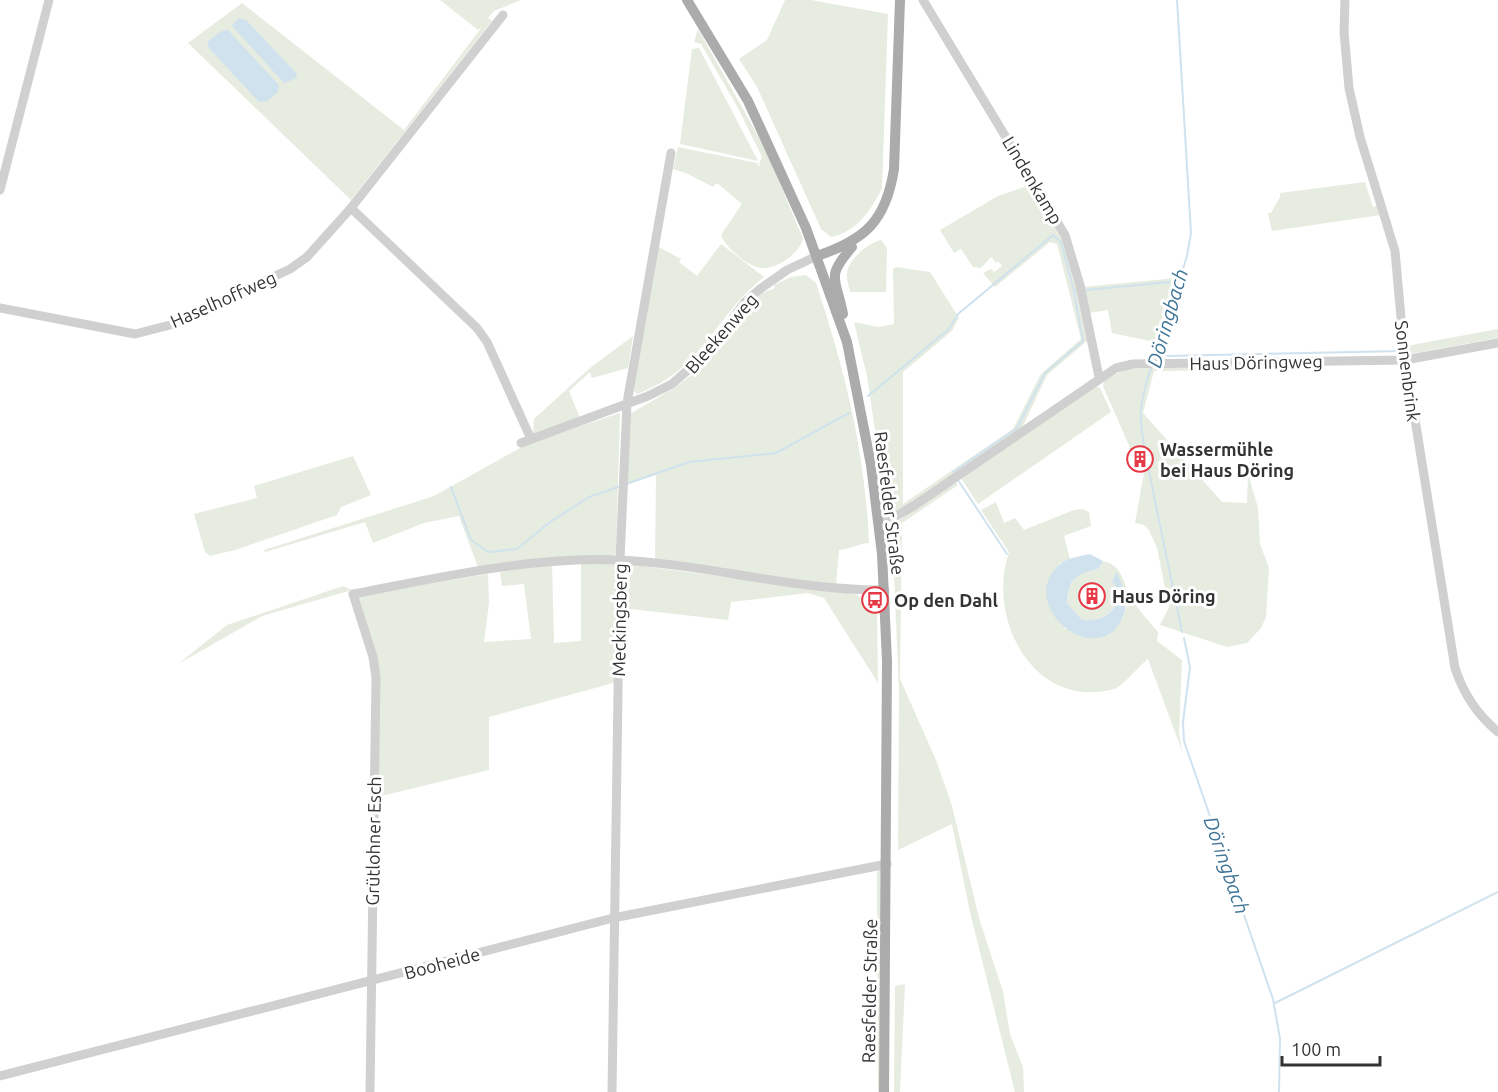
<svg xmlns="http://www.w3.org/2000/svg" width="1498" height="1092" viewBox="0 0 1498 1092" font-family="Ubuntu,sans-serif">
	<style>
		.green { fill: #e6ecdf }
		.water { fill: #cfe2ee }
		.lines { fill: none; stroke-linecap: round; stroke-linejoin: round }
		.stream { stroke: #cfe2ee; stroke-width: 2 }
		.minor { stroke: #d0d0d0; stroke-width: 9 }
		.major { stroke: #ababab; stroke-width: 10 }
		.labels { text-anchor: middle; dominant-baseline: central; stroke-width: 6; stroke-linejoin: round; paint-order: stroke }
		.street-label { font-size: 18px; fill: #333; stroke: #fff }
		.poi-label { font-size: 18px; font-weight: bold; fill: #333; stroke: #fff; text-anchor: start }
		.water-label { font-size: 20px; font-style: italic; fill: #3f7597; stroke: #fff }
	</style>
	<rect width="100%" height="100%" fill="#fff"/>
	<!-- green -->
	<g class="green">
		<path d="M440 0H521L494 11 488 18 492 21 351 200 188 43 242 3 404 130 482 27 478 30Z"/>
		<path d="M785 0H811L888 14 882 188C872 209 856 233 831 237L821 229 757 87 739 59 767 40Z"/>
		<path d="M698 29 765 148 803 239C799 253 777 270 761 268 748 267 725 247 721 235L742 204 717 183 713 187 686 173 673 169 678 147 757 163 761 169 759 164 762 157 738 108 701 44 694 42Z"/>
		<path d="M699 48 758 161 680 144 692 49Z"/>
		<path d="M1365 182 1373 207 1378 205 1381 215 1272 231 1268 213H1271L1280 197V193Z"/>
		<path d="M1032 184 1057 225 1078 288 1088 340 1047 375 1022 428 906 507 893 513 887 512 867 376 854 322 878 327 894 324 893 269 896 267 930 272 959 318 952 331 903 372V504L1013 429 1041 374 1081 339 1057 244 1050 242 995 287 983 273 991 269 994 272 1002 266 998 261 996 263 991 257 981 268 973 267 961 249 954 253 940 230 998 196Z"/>
		<path d="M881 240 887 248 886 292H850C849 286 846 279 847 273 848 260 869 242 881 240Z"/>
		<path d="M721 244 764 277C712 318 706 368 637 394L632 389 657 246 681 259 679 262 697 276Z"/>
		<path d="M806 275 816 283C845 371 865 450 869 543 859 543 851 549 839 550L836 585 655 562 656 475 626 485 628 415 676 387 694 373 762 293 775 288 774 285 791 277Z"/>
		<path d="M1176 278 1155 342 1112 333 1108 310 1089 313 1083 287Z"/>
		<path d="M1498 329V338L1410 354 1406 346Z"/>
		<path d="M633 336 628 368 592 378 590 372 569 391 580 418 533 435 534 419 590 368Z"/>
		<path d="M1237 366 1241 370 1154 371 1143 413 1222 502 1247 503 1248 473 1258 508 1260 544 1269 568 1266 617 1261 628 1247 643 1227 647 1160 625 1169 607 1157 548 1149 530 1144 525 1135 523 1145 467 1148 468 1151 460 1144 461 1142 455 1134 457 1103 386 1104 380 1126 369Z"/>
		<path d="M1095 386 1100 388 1111 412 978 504 961 478Z"/>
		<path d="M620 413 616 553 612 557 479 570 459 516 424 523 373 543 365 522 265 552 264 550 434 496 529 443Z"/>
		<path d="M353 456 371 495 341 507 337 515 235 550 210 556 205 552 194 514 257 498 254 486Z"/>
		<path d="M955 481 958 485 902 523 900 679 936 760 952 806 979 918 1003 992 1010 1034 1023 1067 1024 1092H1015L970 912 952 824 898 850 899 692 892 525Z"/>
		<path d="M996 502 1004 523 1015 518 1024 530 1074 510 1082 509 1089 512 1091 526 1064 536 1070 559 1060 563 1051 575 1065 629 1122 619 1127 606 1117 573 1112 581 1116 587 1115 607C1104 618 1098 621 1082 620L1067 603 1068 588 1077 574 1098 569 1103 561C1124 565 1123 586 1133 601 1140 612 1150 622 1158 632L1157 641 1182 660 1179 732 1182 751 1148 659C1140 665 1122 687 1114 689 1034 711 986 619 1009 552L981 510Z"/>
		<path d="M581 563H613L617 567V682L489 717V770L377 797 379 677 357 599 360 595 488 574 489 603 484 642 531 639 524 584 502 586 500 572 552 564 554 643 581 641Z"/>
		<path d="M627 564 856 594 860 597 866 595 876 601 877 609 878 683 824 598 808 593 731 602 728 620 622 608 623 568Z"/>
		<path d="M343 586 352 590 262 616 178 664 227 625Z"/>
		<path d="M877 869H881V1092H878Z"/>
		<path d="M905 984 900 1092H894L895 986Z"/>
	</g>
	<!-- water -->
	<g class="water">
		<path d="M238 18 246 20 296 73 297 78 284 83 232 26Z"/>
		<path d="M228 30 279 85 278 92 267 101 259 102 209 48 207 42 222 31Z"/>
		<path d="M1090 554 1103 561 1098 569C1075 574 1068 579 1067 603L1082 620C1098 621 1105 618 1115 607L1116 587 1112 581 1117 572C1125 592 1131 605 1119 624 1091 667 1015 603 1060 564 1067 558 1081 556 1090 554Z"/>
	</g>
	<g class="lines">
		<!-- stream -->
		<g class="stream">
			<path d="M1085 290 1170 282"/>
			<path d="M1167 356 1401 351"/>
			<path d="M1154 360 1187 256 1191 233 1177 0"/>
			<path d="M868 396 949 329 958 314 1053 235 1061 242 1074 291"/>
			<path d="M1147 462C1139 418 1137 411 1151 368"/>
			<path d="M1148 467 1182 632"/>
			<path d="M953 472 1017 428 1045 373 1083 341 1074 291H1080"/>
			<path d="M958 480 1007 554"/>
			<path d="M626 484 689 462 776 453 849 413"/>
			<path d="M451 487 471 540 488 552 517 549 550 522 589 497 618 487"/>
			<path d="M1184 638 1190 667 1183 722 1184 741 1273 999 1280 1039 1279 1092"/>
			<path d="M1275 1003 1498 892"/>
		</g>
		<!-- minor -->
		<g class="minor">
			<path d="M923 0 1065 235 1080 285 1099 377"/>
			<path d="M1345 0 1344 32 1349 88 1360 137 1395 251 1404 351 1455 668C1464 695 1477 714 1498 732"/>
			<path d="M0 190 49 0"/>
			<path d="M351 208 477 328 487 342 531 439"/>
			<path d="M0 308 135 334 174 324 290 269 307 257 351 208 503 15"/>
			<path d="M521 443 648 396 672 384 705 355 745 302 760 289 787 270 817 256"/>
			<path d="M879 522 896 516 915 505 1116 368 1133 364 1405 360 1498 343"/>
			<path d="M0 1076 613 918 887 864"/>
			<path d="M370 1092 376 677 373 657 353 594C437 578 533 556 618 560 707 564 796 591 885 590"/>
			<path d="M612 1092 620 560 627 403 671 153"/>
		</g>
		<!-- major -->
		<g class="major">
			<path d="M687 0 748 101 806 228 847 342 871 465 882 554 887 661 884 1092"/>
			<path d="M817 256C865 240 886 221 894 169L900 0"/>
			<path d="M843 314C836 277 825 278 852 247"/>
		</g>
	</g>
	<!-- icons -->
	<defs>
		<g id="building-ring" transform="scale(1.35)"><circle r="9.5" fill="#fff" stroke="#e63946" stroke-width="1.5"/><path d="M-4-6H4V6H1V3H-1V6H-4ZM-2.5-4.3h1.7v1.8h-1.7ZM.8-4.3h1.7v1.8H.8ZM-2.5-1h1.7V.8h-1.7ZM.8-1h1.7V.8H.8Z" fill="#e63946"/></g>
		<g id="bus-ring" transform="scale(1.35)"><circle r="9.5" fill="#fff" stroke="#e63946" stroke-width="1.5"/><path d="M-5-6H5V4H4V6H2V4H-2V6H-4V4H-5ZM-3.5-4V0h7V-4ZM-3.5 1.2v1.5H-2V1.2ZM2 1.2v1.5H3.5V1.2Z" fill="#e63946"/></g>
	</defs>
	<g fill-rule="evenodd">
		<use href="#building-ring" x="1140" y="459"/>
		<use href="#building-ring" x="1092" y="596"/>
		<use href="#bus-ring" x="875" y="600"/>
	</g>
	<g class="labels">
		<!-- street labels -->
		<g class="street-label">
			<text transform="translate(1033 180) rotate(59)">Lindenkamp</text>
			<text transform="translate(223 299) rotate(-24)">Haselhoffweg</text>
			<text transform="translate(721 333) rotate(-49)">Bleekenweg</text>
			<text transform="translate(1256 362) rotate(-1)">Haus Döringweg</text>
			<text transform="translate(1408 371) rotate(83)">Sonnenbrink</text>
			<text transform="translate(890 503) rotate(83)">Raesfelder Straße</text>
			<text transform="translate(619 620) rotate(-89)">Meckingsberg</text>
			<text transform="translate(373 841) rotate(-89)">Grütlohner Esch</text>
			<text transform="translate(442 963) rotate(-15)">Booheide</text>
			<text transform="translate(869 991) rotate(-89)">Raesfelder Straße</text>
		</g>
		<!-- poi labels -->
		<g class="poi-label">
			<text x="1160" y="449">Wassermühle<tspan x="1160" dy="21">bei Haus Döring</tspan></text>
			<text x="1112" y="596">Haus Döring</text>
			<text x="894" y="600">Op den Dahl</text>
		</g>
		<!-- water labels -->
		<g class="water-label">
			<text transform="translate(1167 318) rotate(-74)">Döringbach</text>
			<text transform="translate(1227 865) rotate(71)">Döringbach</text>
		</g>
	</g>
	<!-- scale -->
	<path d="M1282 1056v9h98v-9" fill="none" stroke="#333333" stroke-width="3"/>
	<text x="1291" y="1056" font-size="18" fill="#333333" stroke="#ffffff" stroke-width="4.5" paint-order="stroke">100 m</text>
</svg>
